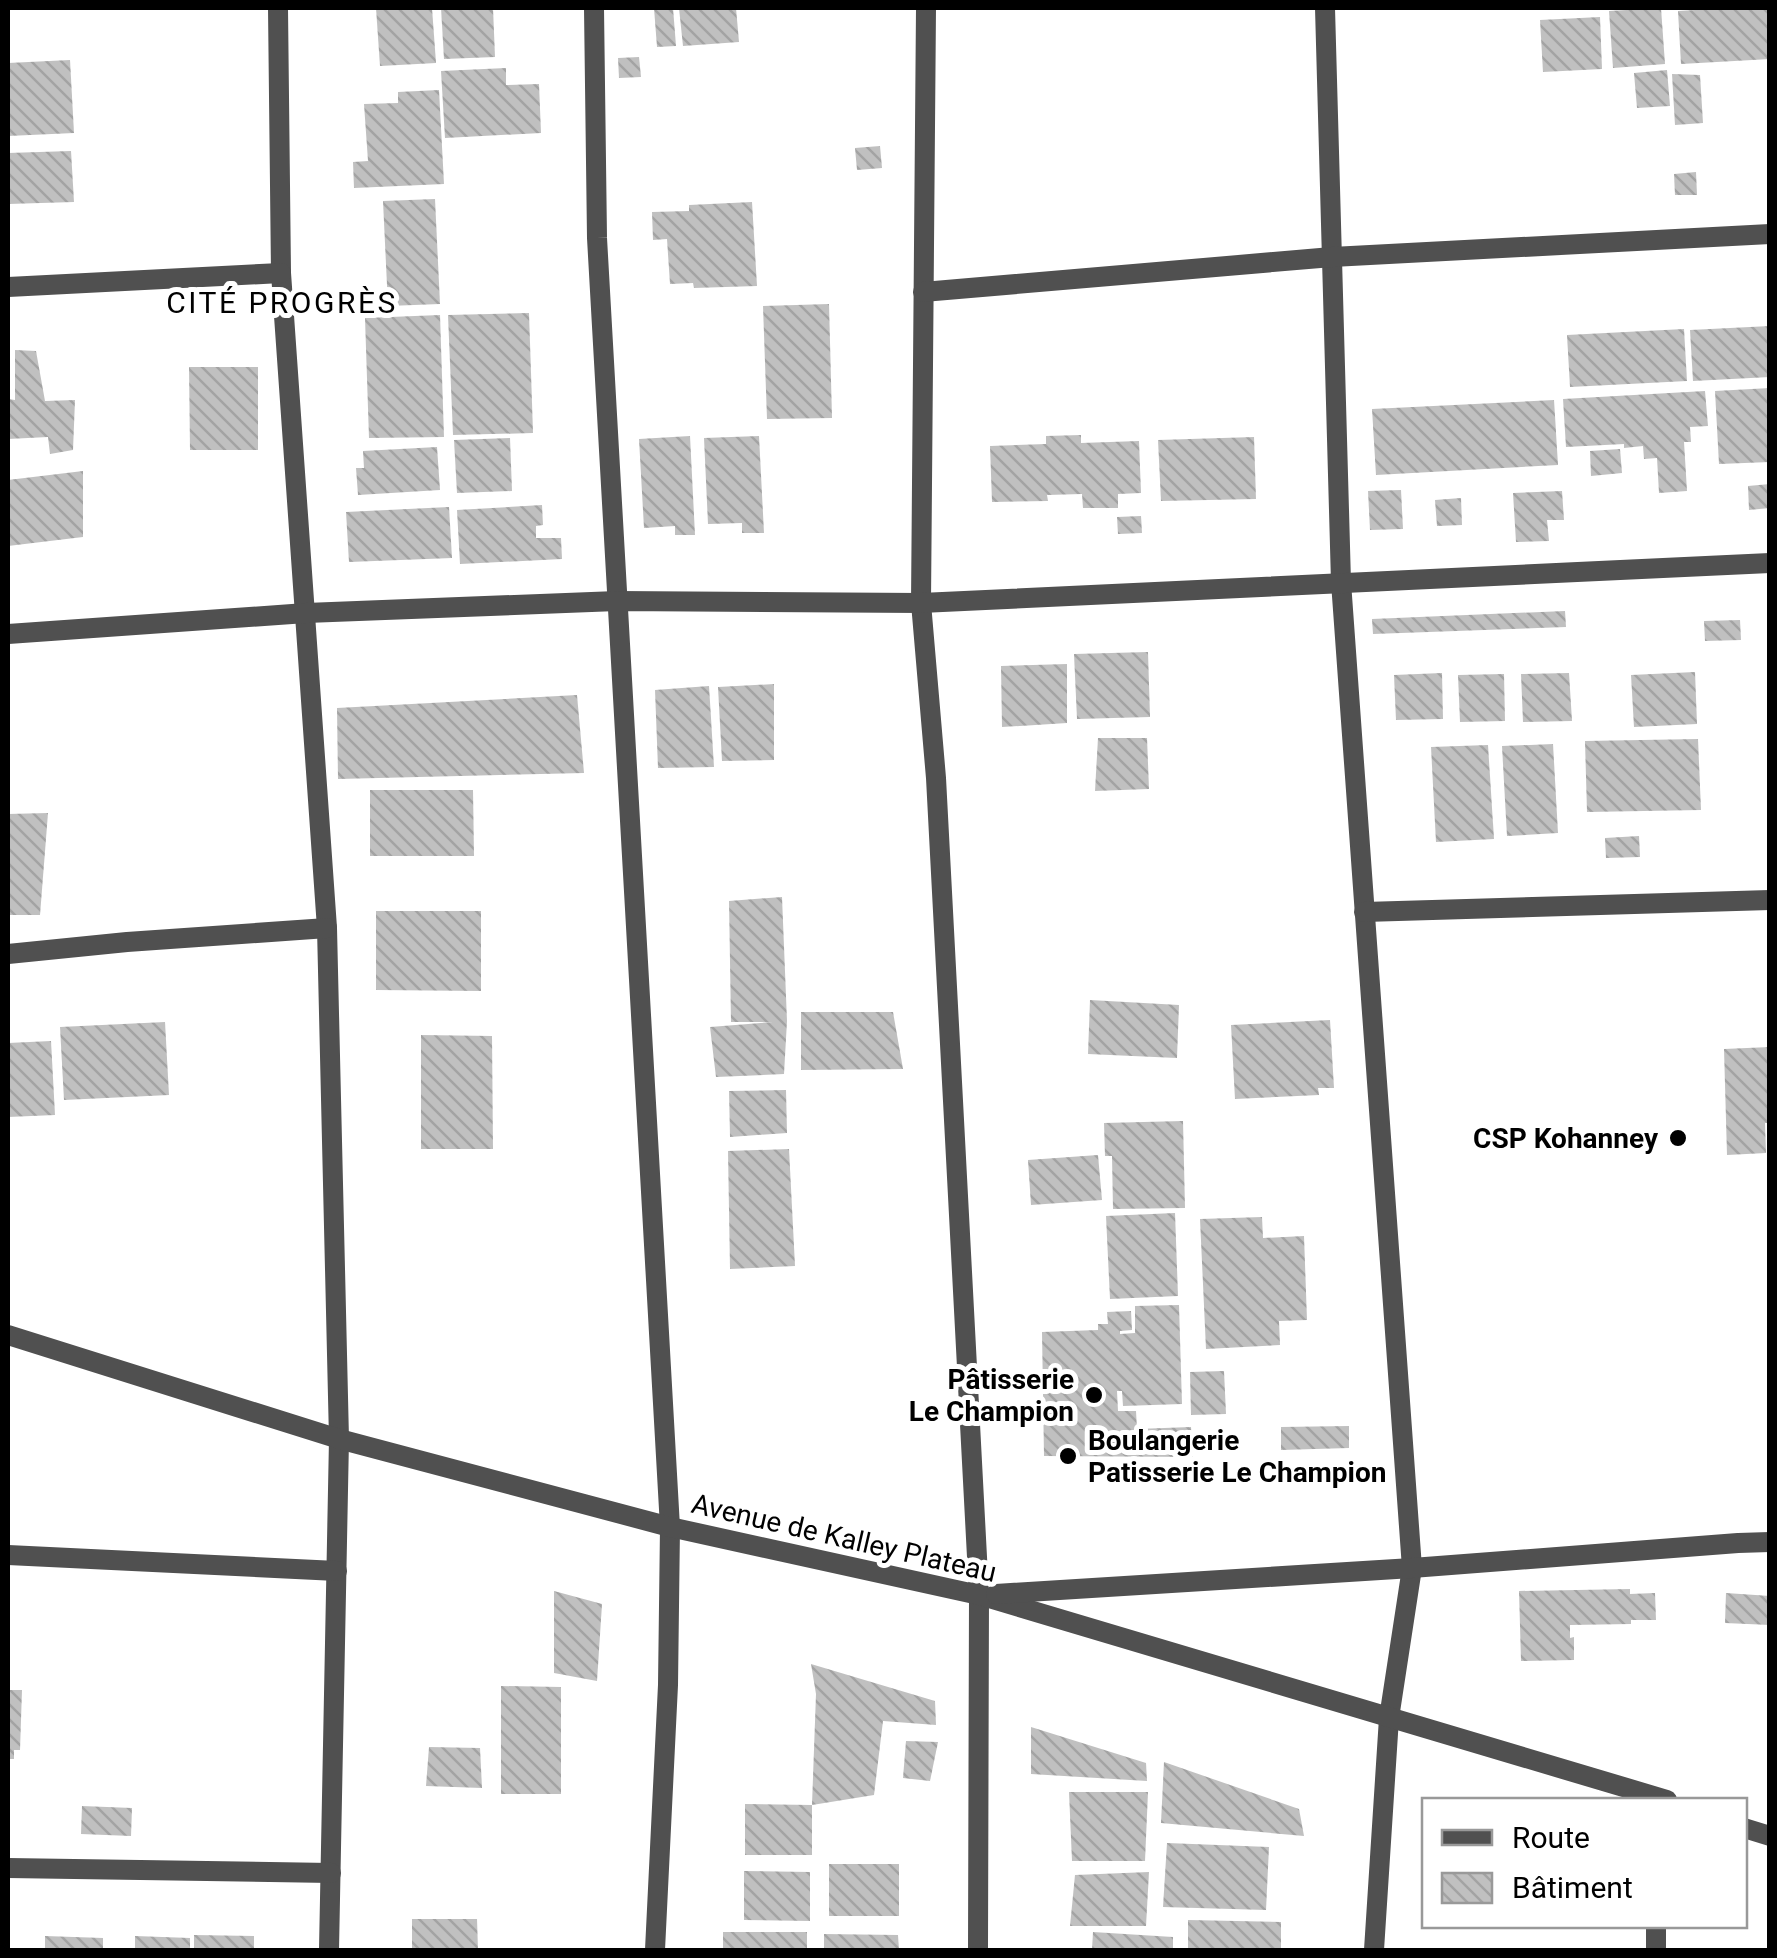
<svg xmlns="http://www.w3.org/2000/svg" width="1777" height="1958" viewBox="0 0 1777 1958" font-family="Roboto,sans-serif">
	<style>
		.building { fill: url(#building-back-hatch) }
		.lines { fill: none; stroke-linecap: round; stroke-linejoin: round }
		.minor { stroke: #505050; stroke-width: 20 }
		.poi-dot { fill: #000; stroke: #fff; stroke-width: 4 }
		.labels { text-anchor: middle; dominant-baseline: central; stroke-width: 10; stroke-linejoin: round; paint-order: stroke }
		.poi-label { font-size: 28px; font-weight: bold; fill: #000; stroke: #fff; text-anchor: end }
		.street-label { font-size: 28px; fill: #000; stroke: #fff }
		.neighbourhood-label { font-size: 30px; letter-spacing: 2.5px; fill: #000; stroke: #fff }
	</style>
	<defs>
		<pattern id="building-back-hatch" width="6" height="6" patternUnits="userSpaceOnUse" patternTransform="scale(2.5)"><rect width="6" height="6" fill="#c0c0c0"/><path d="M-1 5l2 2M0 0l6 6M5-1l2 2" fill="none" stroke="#a3a3a3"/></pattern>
	</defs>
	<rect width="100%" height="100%" fill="#fff"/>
	<!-- building -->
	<g class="building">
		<path d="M376 8H432L436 63 380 66Z"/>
		<path d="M441 8H493L495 57 444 59Z"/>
		<path d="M654 8H673L676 46 657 47Z"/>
		<path d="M679 8H736L739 42 683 46Z"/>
		<path d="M1661 8 1665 64 1613 68 1609 11Z"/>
		<path d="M1729 8H1770V59L1681 64 1678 11Z"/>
		<path d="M1600 17 1602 69 1543 72 1540 20Z"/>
		<path d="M639 57 641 77 619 78 618 58Z"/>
		<path d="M70 60 74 133 8 136V63Z"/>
		<path d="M506 68V85L539 84 541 133 445 138 441 71Z"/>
		<path d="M1667 70 1670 106 1637 108 1634 73Z"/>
		<path d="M1672 74 1700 75 1703 123 1675 125Z"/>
		<path d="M439 90 444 184 354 188 353 162 368 161 364 104 398 103V92Z"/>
		<path d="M880 146 882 168 857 170 855 148Z"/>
		<path d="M71 151 74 202 8 204V153Z"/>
		<path d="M1696 172 1697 195H1675L1674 174Z"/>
		<path d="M435 199 440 304 388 306 383 201Z"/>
		<path d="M752 202 757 286 694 288 693 283 670 284 667 239 653 240 652 212 689 211V205Z"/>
		<path d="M829 304 832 418 767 419 763 306Z"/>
		<path d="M529 313 533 433 453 435 448 315Z"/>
		<path d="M440 315 444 437 369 438 365 318Z"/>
		<path d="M1770 326V377L1693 381 1690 330Z"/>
		<path d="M1684 329 1687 381 1570 387 1567 335Z"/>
		<path d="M15 350 36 351 45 401 75 400 73 450 50 454 48 437 8 439V399L15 400Z"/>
		<path d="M189 367H258V450H190Z"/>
		<path d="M1770 388V462L1719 464 1715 391Z"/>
		<path d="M1705 391 1708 426 1690 427 1691 442H1684L1687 491 1659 493 1657 458 1644 459 1643 446 1624 448V444L1566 447 1563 399Z"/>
		<path d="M1554 400 1558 465 1376 475 1372 409Z"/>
		<path d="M1081 435V443L1139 441 1141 493 1118 494V508H1083L1082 494 1047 495 1048 501 992 502 990 446 1046 444V436Z"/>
		<path d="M690 436 695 535H675V526L644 528 639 439Z"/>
		<path d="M759 436 764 533H742V523L708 524 704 438Z"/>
		<path d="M1254 437 1256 499 1161 501 1158 440Z"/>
		<path d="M510 438 512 491 457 493 454 440Z"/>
		<path d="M437 447 440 490 358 495 356 468H364L363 451Z"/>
		<path d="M1620 449 1622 473 1591 476 1590 451Z"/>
		<path d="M83 471V537L8 546V480Z"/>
		<path d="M1770 484V508L1749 510 1748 486Z"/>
		<path d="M1401 490 1403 529 1370 530 1368 491Z"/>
		<path d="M1562 491 1564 520H1547L1549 541 1516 542 1513 493Z"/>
		<path d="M1461 498 1462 525 1437 526 1435 500Z"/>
		<path d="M542 505 543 525 536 526V538H561L562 559 460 564 457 510Z"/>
		<path d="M449 507 452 558 349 562 346 512Z"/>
		<path d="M1141 516 1142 533 1118 534 1117 517Z"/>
		<path d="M1565 611 1566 627 1373 634 1372 619Z"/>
		<path d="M1740 620 1741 640 1705 641 1704 621Z"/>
		<path d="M1148 652 1150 717 1077 719 1074 654Z"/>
		<path d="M1067 664V723L1002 727 1001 666Z"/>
		<path d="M1695 672 1697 724 1634 727 1631 675Z"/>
		<path d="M1442 673 1443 719 1396 720 1394 675Z"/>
		<path d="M1569 673 1572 721 1523 722 1521 674Z"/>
		<path d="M1504 674 1505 721 1460 722 1458 675Z"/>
		<path d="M774 684V760L722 761 718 687Z"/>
		<path d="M709 686 714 767 658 768 655 690Z"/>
		<path d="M577 695 584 773 338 779 337 708Z"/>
		<path d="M1098 738H1147L1149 789 1095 791Z"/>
		<path d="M1698 739 1701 810 1587 812 1585 741Z"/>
		<path d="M1553 744 1558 833 1507 836 1502 746Z"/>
		<path d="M1488 745 1494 839 1436 842 1431 747Z"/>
		<path d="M370 790H473L474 856H370Z"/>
		<path d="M48 813 40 915H8V814Z"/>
		<path d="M1639 836 1640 857 1606 858 1605 838Z"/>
		<path d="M782 897 787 1021 784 1074 716 1077 710 1027 773 1022H731L729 901Z"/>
		<path d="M376 911H481V991L376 990Z"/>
		<path d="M1090 1000 1179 1005 1177 1058 1088 1054Z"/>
		<path d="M801 1012H893L903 1069 801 1070Z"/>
		<path d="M1330 1020 1334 1088H1318L1319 1095 1235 1099 1231 1025Z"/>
		<path d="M165 1022 169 1095 64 1100 60 1027Z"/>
		<path d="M421 1035 492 1036 493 1149H421Z"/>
		<path d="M51 1041 55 1115 8 1117V1043Z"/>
		<path d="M1770 1047V1123H1765L1766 1153 1727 1155 1724 1049Z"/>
		<path d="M786 1090 787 1133 730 1137 729 1091Z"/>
		<path d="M1183 1121 1185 1208 1113 1209 1112 1156H1105L1104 1123Z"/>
		<path d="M789 1149 795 1266 730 1269 728 1151Z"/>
		<path d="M1098 1155 1102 1200 1031 1205 1028 1160Z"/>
		<path d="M1175 1213 1178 1296 1110 1299 1106 1216Z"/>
		<path d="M1262 1217 1263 1238 1304 1236 1307 1320 1279 1321 1280 1345 1206 1349 1200 1219Z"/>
		<path d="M1179 1305 1182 1404 1123 1406 1122 1391H1117L1118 1411H1136L1137 1429 1191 1427 1193 1457 1044 1456 1042 1332 1098 1330V1324H1108L1107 1312 1131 1311 1132 1330 1120 1331V1334L1135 1333V1306Z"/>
		<path d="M1224 1371 1226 1414 1191 1415 1190 1372Z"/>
		<path d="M1349 1426V1448L1281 1450V1427Z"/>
		<path d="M1630 1589V1594L1655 1593 1656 1620H1631V1624L1570 1625V1638L1574 1637V1660L1521 1661 1519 1591Z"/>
		<path d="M554 1591 602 1604 597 1681 554 1673Z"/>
		<path d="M1726 1593 1770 1596V1625L1725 1623Z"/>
		<path d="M811 1664 935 1701 936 1725 883 1721 874 1795 812 1805 816 1694Z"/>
		<path d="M501 1686 561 1687V1794H501Z"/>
		<path d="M8 1690H22L20 1750H14V1759H8Z"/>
		<path d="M1031 1727 1146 1763 1147 1781 1031 1774Z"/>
		<path d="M906 1741 938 1742 930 1781 903 1778Z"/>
		<path d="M429 1747 480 1748 482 1788 426 1786Z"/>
		<path d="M1164 1762 1299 1809 1304 1836 1161 1823Z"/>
		<path d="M1069 1792H1148L1145 1861H1072Z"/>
		<path d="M745 1804 812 1805V1855H745Z"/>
		<path d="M82 1806 132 1808 131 1836 81 1834Z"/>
		<path d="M1167 1843 1269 1847 1266 1910 1163 1907Z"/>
		<rect x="829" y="1864" width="70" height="52"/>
		<path d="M744 1871 810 1872V1921L744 1920Z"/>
		<path d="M1149 1872 1146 1926H1070L1075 1875Z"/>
		<path d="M412 1919H477L478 1950H412Z"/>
		<path d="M1188 1920 1281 1922V1950H1188Z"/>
		<rect x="723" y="1932" width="84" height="18"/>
		<path d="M1093 1932 1173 1937V1950H1092Z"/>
		<path d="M824 1934 898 1935 899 1950H824Z"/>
		<path d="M194 1935 254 1936V1950H194Z"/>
		<path d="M45 1936 103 1938V1950H45Z"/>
		<path d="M135 1936 190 1938V1950H135Z"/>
	</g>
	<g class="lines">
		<!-- minor -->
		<g class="minor">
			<path d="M278 8 281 273 327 928 339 1439 329 1950"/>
			<path d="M594 8 597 238 670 1527 668 1685 655 1950"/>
			<path d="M926 8 921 603 936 778 979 1595 978 1950"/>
			<path d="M1325 8 1341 582 1412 1568 1389 1718 1374 1950"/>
			<path d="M8 287 281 273"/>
			<path d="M923 292 1332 257 1770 234"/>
			<path d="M8 634 306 613 617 601 921 603 1770 563"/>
			<path d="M1364 912 1770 900"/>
			<path d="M8 954 127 942 327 928"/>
			<path d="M8 1335 339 1439 670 1527 979 1595 1667 1800"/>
			<path d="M8 1555 337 1571"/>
			<path d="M996 1594 1412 1568 1738 1543 1770 1542"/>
			<path d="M1744 1828 1770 1836"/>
			<path d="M8 1868 331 1873"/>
			<path d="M1656 1950V1926"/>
		</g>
	</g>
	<!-- markers -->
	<g class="poi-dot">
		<circle cx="1678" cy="1138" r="10"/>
		<circle cx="1094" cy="1395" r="10"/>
		<circle cx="1068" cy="1456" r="10"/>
	</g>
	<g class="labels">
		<!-- poi labels -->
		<g class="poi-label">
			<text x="1658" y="1138">CSP Kohanney</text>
			<text x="1074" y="1379">Pâtisserie<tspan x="1074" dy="32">Le Champion</tspan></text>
			<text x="1088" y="1440" text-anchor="start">Boulangerie<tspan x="1088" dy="32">Patisserie Le Champion</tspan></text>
		</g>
		<!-- street labels -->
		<g class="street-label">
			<text transform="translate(844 1538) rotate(13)">Avenue de Kalley Plateau</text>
		</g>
		<!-- neighbourhood labels -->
		<g class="neighbourhood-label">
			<text x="282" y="302">CITÉ PROGRÈS</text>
		</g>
	</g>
	<!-- border -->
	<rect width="1777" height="1958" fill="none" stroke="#000000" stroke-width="20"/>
	<!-- legend -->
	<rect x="1422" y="1798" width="325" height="130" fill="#ffffff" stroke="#999999" stroke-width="2.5"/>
	<rect x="1442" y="1830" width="50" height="15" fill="#505050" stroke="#999999" stroke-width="2.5"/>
	<text x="1512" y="1848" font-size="30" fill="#000000">Route</text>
	<rect x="1442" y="1873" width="50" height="30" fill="url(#building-back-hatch)" stroke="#999999" stroke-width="2.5"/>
	<text x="1512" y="1898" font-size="30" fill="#000000">Bâtiment</text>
</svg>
